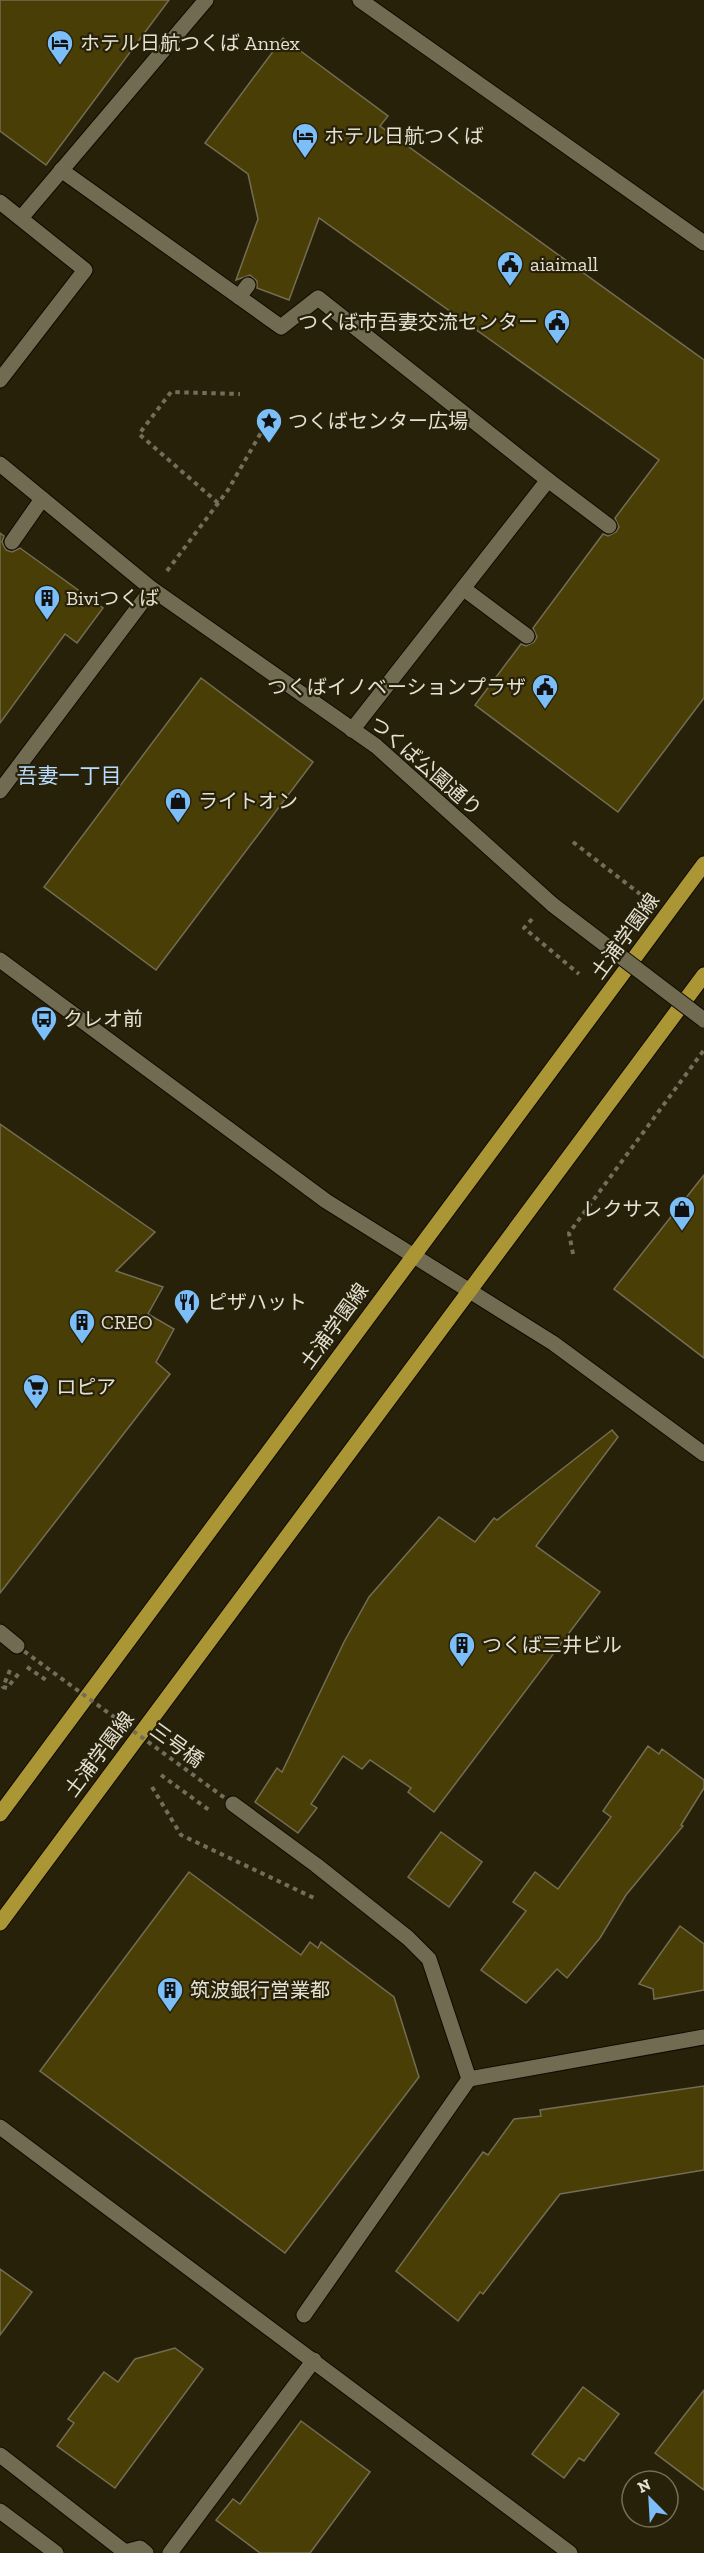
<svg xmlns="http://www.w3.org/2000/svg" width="704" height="2553" viewBox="0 0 704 2553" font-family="'Zilla Slab','Noto Sans JP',serif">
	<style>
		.building { fill: #4a3e07; stroke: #746d54; stroke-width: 1.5 }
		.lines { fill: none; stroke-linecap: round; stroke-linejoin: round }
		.minor-casing { stroke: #100a00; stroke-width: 17 }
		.major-casing { stroke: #100a00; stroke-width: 17 }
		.path { stroke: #736e5a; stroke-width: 4; stroke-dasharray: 4.5 4.5; stroke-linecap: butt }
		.minor { stroke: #716b52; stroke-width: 15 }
		.major { stroke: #ab9636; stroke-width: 15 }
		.minor-bridge-casing { stroke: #100a00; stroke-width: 17; stroke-linecap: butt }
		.path-bridge { stroke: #736e5a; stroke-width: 4; stroke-dasharray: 4.5 4.5; stroke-linecap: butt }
		.minor-bridge { stroke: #716b52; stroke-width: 15 }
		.labels { text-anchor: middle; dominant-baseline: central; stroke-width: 4.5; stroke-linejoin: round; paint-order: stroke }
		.poi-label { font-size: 20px; fill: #e4e1d2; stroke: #27210a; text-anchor: start }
		.street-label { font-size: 20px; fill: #e4e1d2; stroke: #27210a }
		.neighbourhood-label { font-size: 21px; fill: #b7dcfd; stroke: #27210a }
	</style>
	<rect width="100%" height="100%" fill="#27210a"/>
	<!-- building -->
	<g class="building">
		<path d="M0 0H169L46 165 0 131Z"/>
		<path d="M283 38 388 116 380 126 704 360V698L618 812 475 705 521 644 526 646 534 642 537 637 533 628 603 534 608 536 616 532 619 527 615 518 659 460 319 218 289 300 257 288V281L250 275 236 280 258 219 248 174 205 143Z"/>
		<path d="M0 533 4 536 2 542 6 550 12 552 20 548 103 608 77 643 65 634 0 723Z"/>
		<path d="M201 678 313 762 156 970 44 887Z"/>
		<path d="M0 1124 155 1232 116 1271 163 1287 148 1314 174 1329 156 1362 170 1374 0 1593Z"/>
		<path d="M704 1175V1358L614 1289Z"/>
		<path d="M612 1430 618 1437 536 1546 600 1592 434 1812 408 1792 411 1788 370 1760 362 1769 343 1756 311 1804 317 1808 298 1833 255 1802 277 1768 282 1772 344 1642 369 1597 439 1517 475 1542 494 1518 497 1520Z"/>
		<path d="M648 1746 659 1754 662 1749 704 1780V1788L681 1825 683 1826 626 1895 600 1938 567 1978 557 1969 526 2003 481 1970 526 1911 513 1902 535 1872 558 1889 611 1817 603 1811Z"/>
		<path d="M441 1832 482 1862 449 1907 408 1877Z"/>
		<path d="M189 1872 301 1955 310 1942 318 1948 321 1942 394 1997 419 2077 285 2253 40 2071Z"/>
		<path d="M680 1926 704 1944V1990L654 1999 653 1989 639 1984Z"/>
		<path d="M704 2086V2170L560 2194 483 2294 480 2292 458 2321 396 2271 483 2152 488 2155 514 2119 541 2116 540 2110Z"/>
		<path d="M0 2269 32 2292 0 2335Z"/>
		<path d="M175 2348 203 2369 115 2488 57 2446 74 2423 68 2419 104 2372 118 2382 135 2359Z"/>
		<path d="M583 2387 619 2414 584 2461 579 2458 564 2478 532 2454Z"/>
		<path d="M704 2390V2490L655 2453Z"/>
		<path d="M301 2421 370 2472 310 2553H260L216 2520 233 2499 240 2504Z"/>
	</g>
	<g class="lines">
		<!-- minor casing -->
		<g class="minor-casing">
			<g id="minor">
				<path d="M360 0 704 243"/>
				<path d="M61 170 281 327 318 298 548 480"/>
				<path d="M0 202 85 270 0 380"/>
				<path d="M21 218 206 0"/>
				<path d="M239 297 248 285"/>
				<path d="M0 464 152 589 376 746 553 905"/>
				<path d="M12 542 42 499"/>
				<path d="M464 589 527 636"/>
				<path d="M352 730 548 480 609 526"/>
				<path d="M0 791 152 589"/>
				<path d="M0 960 326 1201 553 1343 704 1454"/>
				<path d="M0 1632 17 1646"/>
				<path d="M233 1804 316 1865 408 1938 429 1959 469 2079 304 2315"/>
				<path d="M469 2079 704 2037"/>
				<path d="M0 2127 570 2553"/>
				<path d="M0 2455 125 2552 140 2548 146 2553"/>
				<path d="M0 2511 56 2553"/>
				<path d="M170 2553 314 2360"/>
			</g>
		</g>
		<!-- major casing -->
		<g class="major-casing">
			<g id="major">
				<path d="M0 1814 704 864"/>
				<path d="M0 1923 704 975"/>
			</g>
		</g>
		<!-- path -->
		<g class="path">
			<path d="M218 503 139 434 171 392 240 394"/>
			<path d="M167 571 228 490 270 417"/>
			<path d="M573 842 640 894"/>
			<path d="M532 919 524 928 579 974"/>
			<path d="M573 1254 569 1233 704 1050"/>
			<path d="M27 1667 46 1680"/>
			<path d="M10 1670 3 1687 7 1688 20 1672"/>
			<path d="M161 1775 209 1810"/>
			<path d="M152 1787 181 1835 314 1898"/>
		</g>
		<!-- minor -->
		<use href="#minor" class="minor"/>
		<!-- major -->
		<use href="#major" class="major"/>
		<!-- minor-bridge casing -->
		<g class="minor-bridge-casing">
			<path id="minor-bridge" d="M553 905 704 1020"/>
		</g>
		<!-- path-bridge -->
		<path class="path-bridge" d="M17 1646 233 1804"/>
		<!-- minor-bridge -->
		<use href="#minor-bridge" class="minor-bridge"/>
	</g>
	<!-- icons -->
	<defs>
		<g id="hotel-pin" transform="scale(1.35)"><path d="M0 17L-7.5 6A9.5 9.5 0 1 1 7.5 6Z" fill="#7bbef8" stroke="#27210a"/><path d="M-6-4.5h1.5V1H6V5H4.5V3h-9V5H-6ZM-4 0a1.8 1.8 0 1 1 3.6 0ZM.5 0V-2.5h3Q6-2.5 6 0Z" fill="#111"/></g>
		<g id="civic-pin" transform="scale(1.35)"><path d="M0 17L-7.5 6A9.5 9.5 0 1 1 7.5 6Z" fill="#7bbef8" stroke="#27210a"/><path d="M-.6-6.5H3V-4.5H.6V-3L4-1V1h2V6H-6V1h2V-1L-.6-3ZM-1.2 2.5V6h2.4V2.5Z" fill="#111"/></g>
		<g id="sight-pin" transform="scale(1.35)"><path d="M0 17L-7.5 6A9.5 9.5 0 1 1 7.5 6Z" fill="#7bbef8" stroke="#27210a"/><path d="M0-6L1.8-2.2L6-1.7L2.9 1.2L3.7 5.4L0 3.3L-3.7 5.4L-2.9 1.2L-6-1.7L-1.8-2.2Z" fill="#111"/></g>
		<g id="building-pin" transform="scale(1.35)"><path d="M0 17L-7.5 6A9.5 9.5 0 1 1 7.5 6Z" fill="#7bbef8" stroke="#27210a"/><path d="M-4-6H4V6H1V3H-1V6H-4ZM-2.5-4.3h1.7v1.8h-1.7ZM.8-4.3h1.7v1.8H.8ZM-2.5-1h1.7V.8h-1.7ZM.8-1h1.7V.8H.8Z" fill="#111"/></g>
		<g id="shop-pin" transform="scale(1.35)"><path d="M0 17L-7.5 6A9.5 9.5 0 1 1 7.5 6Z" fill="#7bbef8" stroke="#27210a"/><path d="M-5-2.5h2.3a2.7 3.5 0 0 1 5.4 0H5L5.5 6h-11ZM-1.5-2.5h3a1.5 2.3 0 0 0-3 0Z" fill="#111"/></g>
		<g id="bus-pin" transform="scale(1.35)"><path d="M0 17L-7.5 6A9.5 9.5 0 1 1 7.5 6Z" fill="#7bbef8" stroke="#27210a"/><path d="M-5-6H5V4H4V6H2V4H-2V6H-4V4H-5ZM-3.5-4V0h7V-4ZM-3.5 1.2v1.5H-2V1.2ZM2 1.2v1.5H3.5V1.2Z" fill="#111"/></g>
		<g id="restaurant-pin" transform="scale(1.35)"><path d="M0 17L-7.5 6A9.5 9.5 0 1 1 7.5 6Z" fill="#7bbef8" stroke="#27210a"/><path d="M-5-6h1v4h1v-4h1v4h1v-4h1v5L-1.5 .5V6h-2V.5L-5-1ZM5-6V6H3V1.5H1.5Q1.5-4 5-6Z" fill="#111"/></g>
		<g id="supermarket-pin" transform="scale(1.35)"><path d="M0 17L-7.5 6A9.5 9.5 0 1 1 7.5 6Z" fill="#7bbef8" stroke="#27210a"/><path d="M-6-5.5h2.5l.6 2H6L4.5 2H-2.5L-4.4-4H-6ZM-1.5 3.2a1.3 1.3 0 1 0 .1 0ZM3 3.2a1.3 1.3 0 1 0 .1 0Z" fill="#111"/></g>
	</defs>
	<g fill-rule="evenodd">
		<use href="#hotel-pin" x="60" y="43"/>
		<use href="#hotel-pin" x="305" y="136"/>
		<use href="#civic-pin" x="510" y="264"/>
		<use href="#civic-pin" x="557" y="322"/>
		<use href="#sight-pin" x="269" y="421"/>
		<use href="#building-pin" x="47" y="598"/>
		<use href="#civic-pin" x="545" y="687"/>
		<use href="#shop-pin" x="178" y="801"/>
		<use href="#bus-pin" x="44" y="1019"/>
		<use href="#shop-pin" x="682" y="1209"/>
		<use href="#restaurant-pin" x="187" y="1302"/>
		<use href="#building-pin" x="82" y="1322"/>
		<use href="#supermarket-pin" x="36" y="1387"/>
		<use href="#building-pin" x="462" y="1645"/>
		<use href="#building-pin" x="170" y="1990"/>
	</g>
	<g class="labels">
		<!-- poi labels -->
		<g class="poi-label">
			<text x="80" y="43">ホテル日航つくば Annex</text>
			<text x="324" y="136">ホテル日航つくば</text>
			<text x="530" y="264">aiaimall</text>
			<text x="538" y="322" text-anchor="end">つくば市吾妻交流センター</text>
			<text x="288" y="421">つくばセンター広場</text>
			<text x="66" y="598">Biviつくば</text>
			<text x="526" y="687" text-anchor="end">つくばイノベーションプラザ</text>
			<text x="198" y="801">ライトオン</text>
			<text x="63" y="1019">クレオ前</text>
			<text x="662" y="1209" text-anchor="end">レクサス</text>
			<text x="207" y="1302">ピザハット</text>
			<text x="101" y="1322">CREO</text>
			<text x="56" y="1387">ロピア</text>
			<text x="482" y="1645">つくば三井ビル</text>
			<text x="190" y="1990">筑波銀行営業都</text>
		</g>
		<!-- street labels -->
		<g class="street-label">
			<text transform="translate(426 766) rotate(41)">つくば公園通り</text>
			<text transform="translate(625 936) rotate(-54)">土浦学園線</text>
			<text transform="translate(334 1326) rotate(-54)">土浦学園線</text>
			<text transform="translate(177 1745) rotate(36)">三号橋</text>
			<text transform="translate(99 1754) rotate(-53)">土浦学園線</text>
		</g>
		<!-- neighbourhood labels -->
		<g class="neighbourhood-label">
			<text x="69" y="775">吾妻一丁目</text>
		</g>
	</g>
	<!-- north arrow -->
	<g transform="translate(650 2499) rotate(336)"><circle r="28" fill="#27210a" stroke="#736e5a" stroke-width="1.5"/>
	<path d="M0-4.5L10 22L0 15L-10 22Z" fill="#7bbef8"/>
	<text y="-9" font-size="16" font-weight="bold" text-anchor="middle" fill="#e4e1d2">N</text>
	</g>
</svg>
